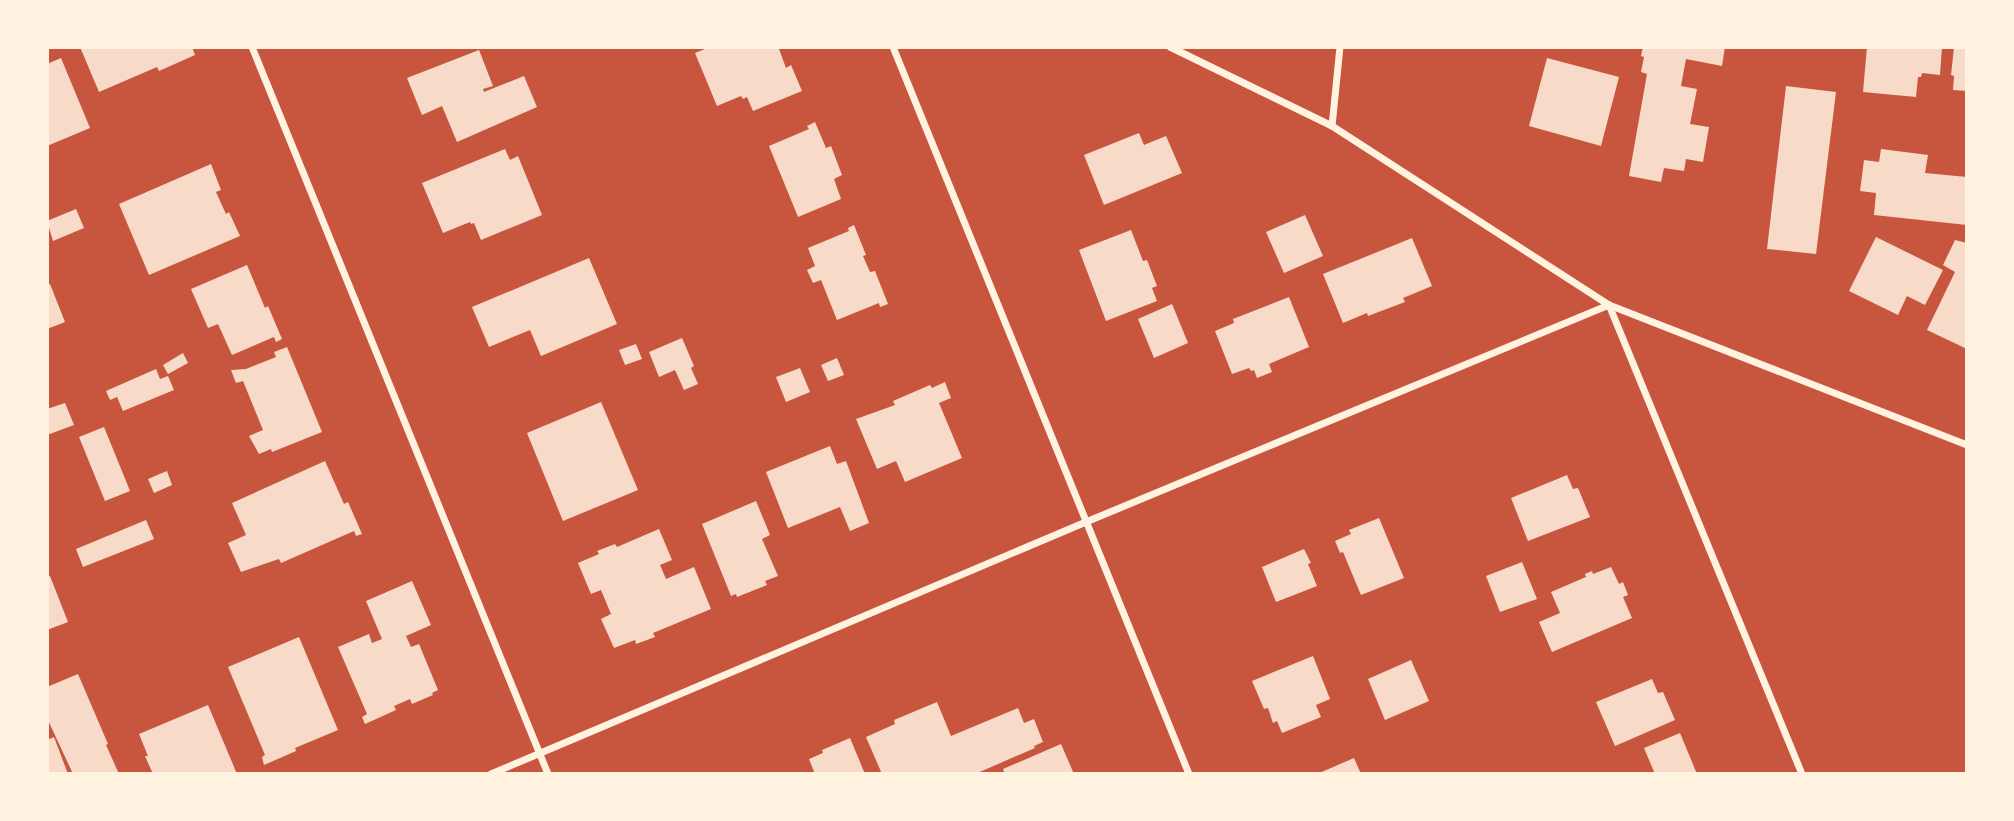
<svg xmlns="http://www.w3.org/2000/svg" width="2014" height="821" viewBox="0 0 2014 821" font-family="'Noto Sans',sans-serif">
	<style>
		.building { fill: #f7dbc8 }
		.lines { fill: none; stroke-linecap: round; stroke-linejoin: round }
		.minor { stroke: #fff3e0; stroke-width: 7 }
	</style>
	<rect width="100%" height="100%" fill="#c8553d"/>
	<!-- building -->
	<g class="building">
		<path d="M80 47H192L195 55 159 71 157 67 99 92Z"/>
		<path d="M710 47H783L779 49 786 68 791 65 802 91 753 111 747 97 743 99 741 96 717 106 695 53Z"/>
		<path d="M1643 47H1725L1722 66 1686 59 1681 86 1697 89 1690 124 1709 127 1703 162 1686 159 1684 171 1664 168 1661 182 1629 176 1647 74 1641 72 1644 57 1641 56Z"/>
		<path d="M1867 47H1942L1940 75 1922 73 1921 77H1918L1916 97 1863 92Z"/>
		<path d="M1954 47H1967V91L1953 90 1954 76 1951 75Z"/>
		<path d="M479 50 493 86 483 89 484 92 524 76 537 107 457 142 442 106 422 115 407 78Z"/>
		<path d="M61 58 90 128 47 146V64Z"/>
		<path d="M1547 58 1619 77 1601 146 1529 126Z"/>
		<path d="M1786 86 1836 92 1816 254 1767 249Z"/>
		<path d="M815 122 826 148 831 146 842 175 834 179 841 199 798 217 769 146 809 129 807 126Z"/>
		<path d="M1139 133 1144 145 1166 136 1182 173 1104 205 1084 155Z"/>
		<path d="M505 149 510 160 518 156 542 215 481 240 474 223 471 224 470 222 443 233 422 183Z"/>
		<path d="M1881 149 1928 155 1925 173 1967 177V225L1874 215 1876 193 1860 191 1864 160 1879 162Z"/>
		<path d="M211 164 221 190 216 192 226 214 229 212 240 236 149 275 119 204Z"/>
		<path d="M76 209 84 228 53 241 47 221Z"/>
		<path d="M1305 215 1323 256 1284 273 1266 232Z"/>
		<path d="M854 225 866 255 863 256 870 272 875 271 888 304 880 307 879 303 837 320 821 280 813 283 807 270 815 266 808 248 849 231 848 228Z"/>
		<path d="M1131 230 1143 261 1147 260 1157 286 1152 288 1157 301 1106 321 1079 250Z"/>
		<path d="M1876 237 1943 270 1925 305 1907 296 1898 315 1849 291Z"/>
		<path d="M1412 238 1432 286 1403 298 1405 302 1368 316 1367 313 1343 323 1323 274Z"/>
		<path d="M1955 240 1967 243V349L1927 330 1955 272 1943 265Z"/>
		<path d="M589 258 617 324 541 356 530 330 489 347 472 307Z"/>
		<path d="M247 265 265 308 268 306 282 339 276 342 274 337 232 355 218 324 208 328 191 289Z"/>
		<path d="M50 284 65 322 47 329V285Z"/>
		<path d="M1289 297 1309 347 1269 364 1272 372 1257 378 1254 370 1251 371 1249 368 1232 374 1215 331 1234 323 1233 319Z"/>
		<path d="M1172 304 1188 343 1154 358 1138 319Z"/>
		<path d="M682 338 694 366 691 368 698 384 684 390 675 370 659 377 649 352Z"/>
		<path d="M636 344 642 359 625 365 619 350Z"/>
		<path d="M287 347 322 432 272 452 271 449 259 454 249 436 263 430 243 381 236 383 231 370 246 369 276 357 274 352Z"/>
		<path d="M183 353 188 363 168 374 163 365Z"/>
		<path d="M837 358 844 375 828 381 821 365Z"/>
		<path d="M800 368 810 392 786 402 776 377Z"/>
		<path d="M156 369 160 379 168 376 174 390 123 411 117 397 110 400 106 391Z"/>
		<path d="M945 382 951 398 939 403 962 458 905 482 896 461 877 469 856 419 895 405 893 401 930 385 932 388Z"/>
		<path d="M601 402 638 490 563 521 527 433Z"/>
		<path d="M65 403 74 425 47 435V409Z"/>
		<path d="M104 427 130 491 105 501 79 437Z"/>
		<path d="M830 446 837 464 846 461 869 523 850 531 840 507 788 528 766 472Z"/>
		<path d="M325 461 344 504 348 502 362 534 356 536 354 531 281 563 279 559 241 572 228 543 246 535 232 503Z"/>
		<path d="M167 471 172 485 154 493 148 479Z"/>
		<path d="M1567 475 1573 489 1578 488 1590 517 1528 541 1511 498Z"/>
		<path d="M756 501 770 535 762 539 778 576 765 581 767 585 737 597 736 594 731 596 702 524Z"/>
		<path d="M1379 518 1404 578 1361 595 1343 552 1340 553 1335 541 1351 534 1349 530Z"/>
		<path d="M146 520 154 539 83 567 76 549Z"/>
		<path d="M659 529 672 560 660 565 666 579 694 567 711 609 653 633 655 637 636 644 635 640 614 648 601 619 611 614 601 590 591 594 578 563 599 554 597 551 615 544 617 547Z"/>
		<path d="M1304 549 1311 563 1308 564 1317 586 1276 602 1262 567Z"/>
		<path d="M1522 562 1537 599 1500 612 1486 576Z"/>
		<path d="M1611 567 1619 584 1623 582 1628 595 1623 597 1632 618 1552 652 1539 622 1560 613 1551 592 1586 577 1585 574 1592 571 1593 574Z"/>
		<path d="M50 576 68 622 47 630V577Z"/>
		<path d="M412 581 431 625 406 636 411 647 419 644 438 690 432 693 433 695 412 704 410 699 394 706 396 710 365 724 362 717 367 714 338 647 369 634 372 643 382 639 366 601Z"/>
		<path d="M299 637 338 730 295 748 296 751 264 765 262 757 265 755 228 667Z"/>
		<path d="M1313 656 1330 699 1316 705 1321 717 1282 733 1277 721 1273 723 1268 708 1264 709 1252 681Z"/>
		<path d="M1411 660 1429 701 1385 720 1368 679Z"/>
		<path d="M78 674 108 744 106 745 119 774H73L47 718V687Z"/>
		<path d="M1652 679 1658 693 1663 692 1675 720 1615 746 1596 702Z"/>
		<path d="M937 702 951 736 1018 708 1024 723 1034 719 1043 742 1034 746 1035 748 975 774H944L943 772 939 774H882L866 737 895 724 894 720Z"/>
		<path d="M208 705 237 774H153L145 756H148L139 734Z"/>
		<path d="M1680 733 1697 774H1655L1644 748Z"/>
		<path d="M54 737 68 774H47V740Z"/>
		<path d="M850 738 865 774H815L809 759 823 753 822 750Z"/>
		<path d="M1061 744 1074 774H1005L1003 769Z"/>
		<path d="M1354 758 1361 774H1317Z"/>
	</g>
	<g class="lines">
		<!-- minor -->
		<g class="minor">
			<path d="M252 47 548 774"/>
			<path d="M893 47 1189 774"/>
			<path d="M1170 47 1332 126 1609 305 1967 445"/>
			<path d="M1332 126 1340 47"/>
			<path d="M1609 305 1802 774"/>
			<path d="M491 774 1086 522 1609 305"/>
		</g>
	</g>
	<!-- border -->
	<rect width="2014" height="821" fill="none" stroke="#fff3e0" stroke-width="98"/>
</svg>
